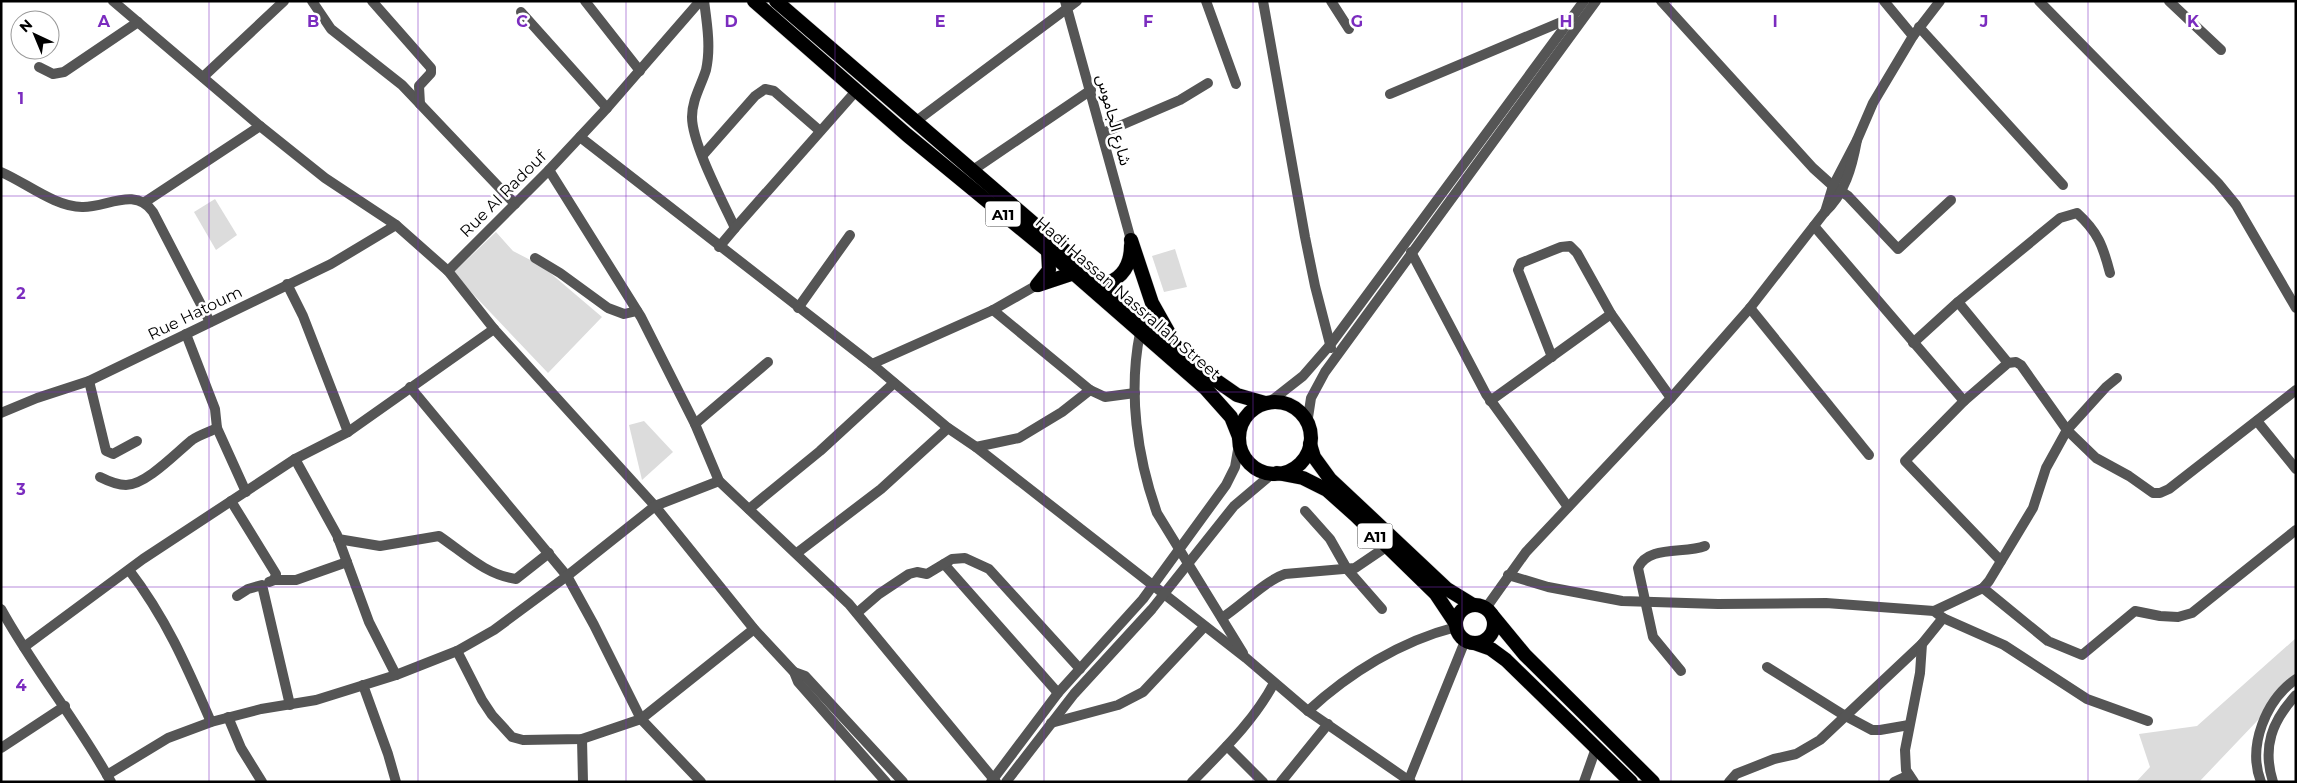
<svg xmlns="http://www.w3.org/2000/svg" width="2297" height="783" viewBox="0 0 2297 783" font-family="Montserrat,'Noto Sans Arabic',sans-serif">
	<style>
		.green { fill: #dcdcdc }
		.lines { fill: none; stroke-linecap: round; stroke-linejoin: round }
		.highway-casing { stroke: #dbdbdb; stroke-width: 15 }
		.minor { stroke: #555; stroke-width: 10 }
		.highway { stroke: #000; stroke-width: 14 }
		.grid { fill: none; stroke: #7b2cbf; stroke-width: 1; stroke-opacity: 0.55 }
		.labels { text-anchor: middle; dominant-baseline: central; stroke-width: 5; stroke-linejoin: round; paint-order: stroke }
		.shield { fill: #fff; stroke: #4c4c4c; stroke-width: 1 }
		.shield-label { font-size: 15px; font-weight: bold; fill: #000 }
		.street-label { font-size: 16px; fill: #000; stroke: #fff }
		.grid-label { font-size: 16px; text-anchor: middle; font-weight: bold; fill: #7b2cbf; stroke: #fff; stroke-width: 5; stroke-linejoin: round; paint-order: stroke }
	</style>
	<rect width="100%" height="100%" fill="#fff"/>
	<!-- green -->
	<g class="green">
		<path d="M215 199 237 235 216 250 194 212Z"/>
		<path d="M496 232 513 251 542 266 602 317 548 373 453 273Z"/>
		<path d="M1175 249 1187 287 1164 292 1152 256Z"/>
		<path d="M644 421 673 452 642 480 629 425Z"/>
		<path d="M2296 638V680L2199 782H2136L2150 767 2139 734 2197 726Z"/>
	</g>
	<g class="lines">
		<!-- highway casing -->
		<g class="highway-casing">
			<g id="highway">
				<path d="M754 1 907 135 1048 251 1206 389 1231 417 1239 437"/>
				<path d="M776 1 1214 379 1237 395 1265 403"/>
				<path d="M1131 240 1152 303 1170 335"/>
				<path d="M1104 284C1123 279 1131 264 1131 245"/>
				<path d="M1037 285 1049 270 1048 251"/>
				<path d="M1038 285 1074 273"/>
				<circle cx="1275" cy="438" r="36"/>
				<path d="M1310 444 1314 457 1330 479 1447 589 1473 605"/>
				<path d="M1277 473 1303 478 1327 490 1355 515 1436 594 1456 624"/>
				<circle cx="1475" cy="624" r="19"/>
				<path d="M1492 615 1525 655 1653 782"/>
				<path d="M1474 643 1491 649 1506 660 1631 782"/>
			</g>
		</g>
		<!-- minor -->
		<g class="minor">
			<path d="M113 1 260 126 325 178 396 225 448 271 494 329 655 506 754 629 794 672 798 682 886 782"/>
			<path d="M312 1 331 29 402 85 515 204"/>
			<path d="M372 1 431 68V73L419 86 420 104"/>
			<path d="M585 1 640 71"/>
			<path d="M704 1C707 23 711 48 706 70 701 86 692 100 692 117 692 144 723 202 735 228L719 247"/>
			<path d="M1065 1 1131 240"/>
			<path d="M1206 1 1236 84"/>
			<path d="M1263 1 1305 237 1315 286 1331 348"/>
			<path d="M1331 1 1349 29"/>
			<path d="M1661 1 1813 168 1833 186 1848 196 1898 249 1951 200"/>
			<path d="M1884 1 1913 36"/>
			<path d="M2039 1 2218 183 2236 205 2296 308"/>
			<path d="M2169 1 2221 50"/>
			<path d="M521 12 607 108"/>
			<path d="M1919 27 2063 185"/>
			<path d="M39 67 53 74 64 72 138 22"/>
			<path d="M203 77 284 1"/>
			<path d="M1390 94 1573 17"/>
			<path d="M915 122 1077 1"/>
			<path d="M1103 133 1180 100 1208 83"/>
			<path d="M580 137 872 364 948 428 976 447 1246 658 1308 711 1411 782"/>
			<path d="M703 155 755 96 765 89 774 91 820 131"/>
			<path d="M549 170 641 317 695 424 719 481 849 604 996 782"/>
			<path d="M973 170 1091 90"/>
			<path d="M1 172C25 182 55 207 82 207 106 208 135 186 153 212L210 322"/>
			<path d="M145 202 260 126"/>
			<path d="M1825 212 1833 186 1857 140 1873 103 1913 36 1940 1"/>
			<path d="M1814 226 1964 401 2008 363 2016 362 2021 365 2067 430 2096 458 2129 476 2153 493H2160L2169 489 2296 390"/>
			<path d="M735 228 856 91"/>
			<path d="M1411 252 1486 394 1568 507"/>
			<path d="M535 258 560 273 608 308 624 314 637 311"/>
			<path d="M448 271 549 170 607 108 700 1"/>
			<path d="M287 284 303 316 348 432"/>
			<path d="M1958 302 2008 363"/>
			<path d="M798 308 850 235"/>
			<path d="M1750 308 1869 455"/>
			<path d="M993 310 1090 390 1105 397 1135 393"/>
			<path d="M1140 333C1128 392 1137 457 1157 513L1243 653"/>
			<path d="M186 334 215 409 217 428 246 492"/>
			<path d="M1913 343 1958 302 2060 218 2077 213C2098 232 2103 246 2110 273"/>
			<path d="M1552 357 1518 270 1521 263 1561 247 1570 246 1577 253 1611 314 1671 398"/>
			<path d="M872 364 993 310 1037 285"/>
			<path d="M89 381 106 451 113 454 137 441"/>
			<path d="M410 387 567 576 594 625 641 719 701 782"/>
			<path d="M1271 401 1303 376 1330 345 1584 1"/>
			<path d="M1490 401 1611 314"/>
			<path d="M1964 401 1905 461 2001 561"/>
			<path d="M1 413 37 398 89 381 331 264 396 225"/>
			<path d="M2257 421 2296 469"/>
			<path d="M695 424 768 362"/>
			<path d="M1307 424 1311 398 1325 372 1596 1"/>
			<path d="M976 447 1019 438 1062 412 1090 390"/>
			<path d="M295 459 337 535 369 622 396 675"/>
			<path d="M100 477C108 481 117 485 126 485 146 485 177 452 192 440 199 435 209 432 217 428"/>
			<path d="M231 501 276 574 274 580"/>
			<path d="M749 509 820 451 894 383"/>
			<path d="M1305 511 1330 539 1347 569 1382 609"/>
			<path d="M338 539 380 546 439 536C464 553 486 575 516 579L549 553"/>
			<path d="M797 553 881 489 948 428"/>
			<path d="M944 564 1058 693"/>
			<path d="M129 570C166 618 187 667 211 722"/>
			<path d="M1508 575 1548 587 1622 601 1718 604 1826 603 1934 611 1943 618 2004 645 2087 699 2148 721"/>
			<path d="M269 582 274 580H296L347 562"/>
			<path d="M1983 588 2048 641 2082 655 2135 611 2160 616 2178 617 2192 613 2296 530"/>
			<path d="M237 596 248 589 262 585 290 705"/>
			<path d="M1486 608 1526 552 1671 398 1750 308 1824 213C1845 194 1852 167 1857 140"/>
			<path d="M1 609C34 669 78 722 111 782"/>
			<path d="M1934 611 1983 588 1989 581 2033 508 2046 468 2067 430 2106 387 2117 378"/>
			<path d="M857 613 879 594 909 574 917 572 927 574 952 559 965 558 989 569 1080 669"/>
			<path d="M1222 618C1242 605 1265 581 1285 574L1355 568 1386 547"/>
			<path d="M24 647 143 559 295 459 348 432 494 329"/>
			<path d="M457 651 482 700 492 715 512 737 523 740 582 739 641 719 754 629"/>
			<path d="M1767 667 1842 714 1872 730H1880L1909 725"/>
			<path d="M1681 671 1653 637 1638 568C1648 545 1684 554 1705 546"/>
			<path d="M794 672 805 676 903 782"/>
			<path d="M363 685 388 754 396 782"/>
			<path d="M1308 711C1349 673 1401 641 1456 627"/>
			<path d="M228 717 241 748 262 782"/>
			<path d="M1051 723 1118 705 1143 692 1204 627"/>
			<path d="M582 739 583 782"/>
			<path d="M1227 746 1263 782"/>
			<path d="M1 748 65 706"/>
			<path d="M107 775 168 738 211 722 261 709 316 700 396 675 457 651 494 630 567 576 655 506 719 481"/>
			<path d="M991 782 1058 693 1143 599 1226 485 1235 467 1239 444"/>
			<path d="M1006 782 1074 694 1152 609 1234 506 1273 473"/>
			<path d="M1192 782C1222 751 1254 721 1274 683"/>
			<path d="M1281 782 1328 724"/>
			<path d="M1408 782 1465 641"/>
			<path d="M1584 782 1596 748"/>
			<path d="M1729 782 1736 774 1774 759 1796 754 1820 740 1922 644"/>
			<path d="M1894 782 1909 775"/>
			<path d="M1914 782 1906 770 1905 750 1920 673 1922 644 1943 618"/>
			<path d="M2261 782C2247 746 2266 700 2296 679"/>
			<path d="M2273 782C2262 747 2272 721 2296 695"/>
		</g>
		<!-- highway -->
		<use href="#highway" class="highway"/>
	</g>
	<!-- grid -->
	<path class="grid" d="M209 1V782M418 1V782M626 1V782M835 1V782M1044 1V782M1253 1V782M1462 1V782M1671 1V782M1879 1V782M2088 1V782M1 196H2296M1 392H2296M1 587H2296"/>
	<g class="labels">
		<!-- shield labels -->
		<g class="shield">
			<rect x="985.5" y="201.5" width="35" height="25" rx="4"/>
			<rect x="1357.5" y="523.5" width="35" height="25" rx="4"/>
		</g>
		<g class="shield-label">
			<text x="1003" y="214">A11</text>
			<text x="1375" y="536">A11</text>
		</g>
		<!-- street labels -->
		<g class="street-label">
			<text transform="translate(1114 120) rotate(75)">شارع الجاموس</text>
			<text transform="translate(503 194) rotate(-45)">Rue Al Radouf</text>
			<text transform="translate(1128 298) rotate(41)">Hadi Hassan Nassrallah Street</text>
			<text transform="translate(195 313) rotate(-26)">Rue Hatoum</text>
		</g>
	</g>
	<g class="grid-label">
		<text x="104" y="27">A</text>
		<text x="313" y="27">B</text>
		<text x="522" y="27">C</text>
		<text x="731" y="27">D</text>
		<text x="940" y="27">E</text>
		<text x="1148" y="27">F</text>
		<text x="1357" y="27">G</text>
		<text x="1566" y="27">H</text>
		<text x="1775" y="27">I</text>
		<text x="1984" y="27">J</text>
		<text x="2193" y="27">K</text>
		<text x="21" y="104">1</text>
		<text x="21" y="299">2</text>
		<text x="21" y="495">3</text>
		<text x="21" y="691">4</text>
	</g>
	<!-- border -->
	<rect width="2297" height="783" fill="none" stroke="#000000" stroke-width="5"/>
	<!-- north arrow -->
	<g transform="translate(35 35) rotate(316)"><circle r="24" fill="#ffffff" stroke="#999999"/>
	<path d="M0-4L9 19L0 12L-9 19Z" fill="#000000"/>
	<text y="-8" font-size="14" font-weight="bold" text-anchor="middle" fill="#000000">N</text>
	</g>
</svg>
